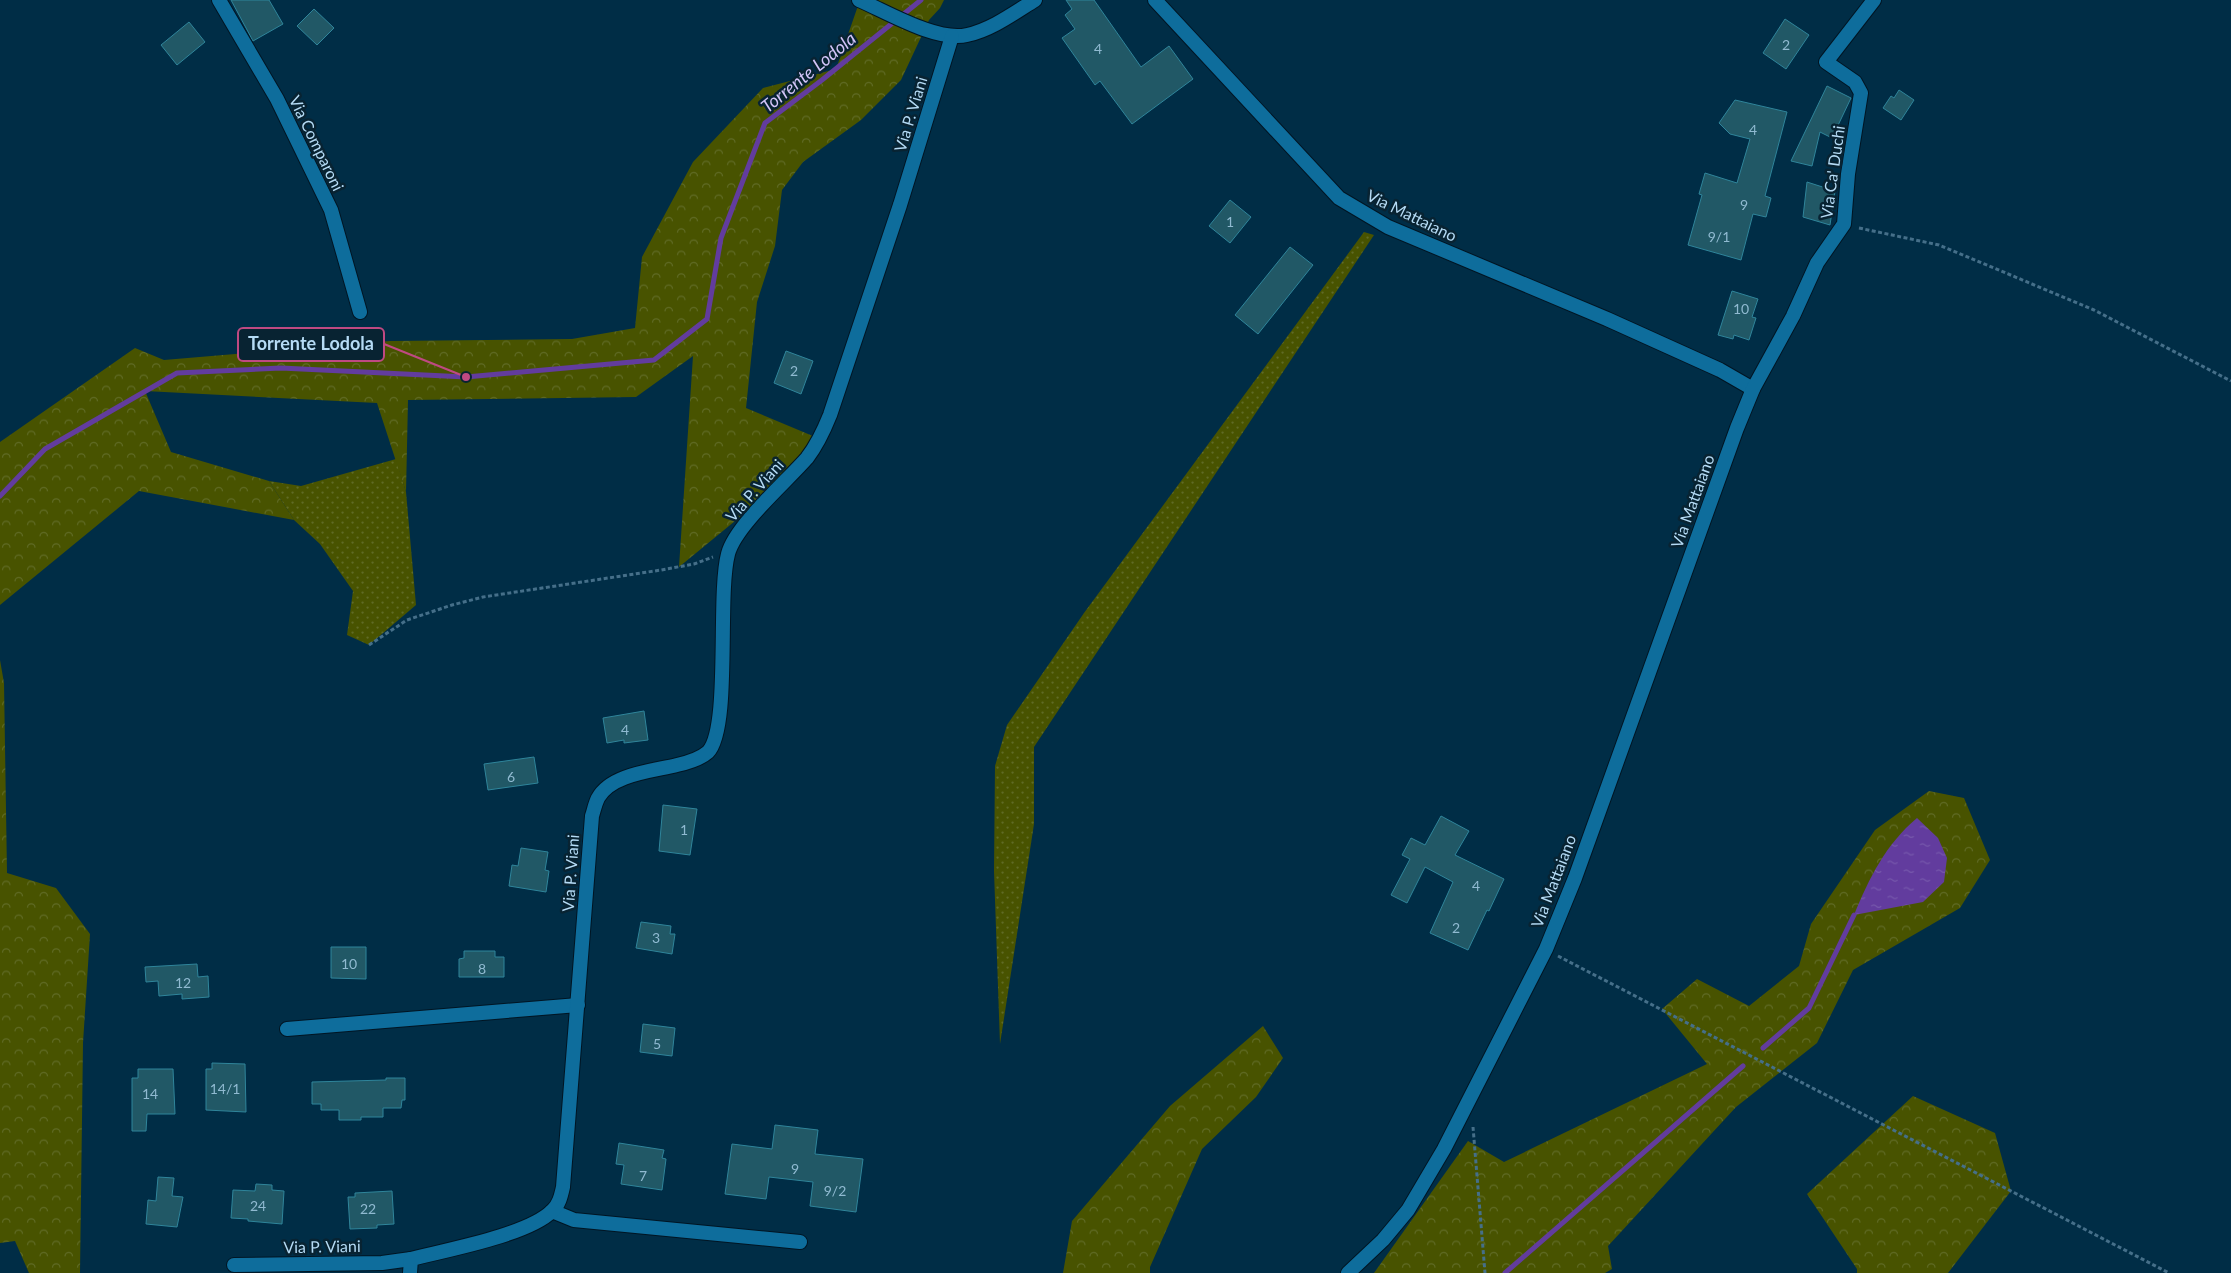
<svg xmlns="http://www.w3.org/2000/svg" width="2231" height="1273" viewBox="0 0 2231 1273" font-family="Lato,sans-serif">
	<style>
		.green { fill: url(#green-dots) }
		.forest { fill: url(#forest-crowns) }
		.water { fill: url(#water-ripples) }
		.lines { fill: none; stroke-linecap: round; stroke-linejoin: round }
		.stream { stroke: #623c9e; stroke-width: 5 }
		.building { fill: #215866; stroke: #2f859b }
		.minor-casing { stroke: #001523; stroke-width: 16 }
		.path { stroke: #456f89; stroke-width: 3; stroke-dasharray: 4 2.5; stroke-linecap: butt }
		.minor { stroke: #0e6d9c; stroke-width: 14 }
		.labels { text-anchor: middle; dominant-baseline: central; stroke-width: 5; stroke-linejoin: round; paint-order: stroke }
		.number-label { font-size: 14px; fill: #90bad1 }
		.street-label { font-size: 16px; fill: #b5dbf5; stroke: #082332 }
		.water-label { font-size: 18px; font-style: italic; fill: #d2c4f8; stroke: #082332 }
		.leader { fill: none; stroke: #bf4982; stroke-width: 2 }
		.callout-dot { fill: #bf4982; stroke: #082332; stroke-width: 2 }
		.callout { fill: #082332; stroke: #bf4982; stroke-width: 2 }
		.callout-label { font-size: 18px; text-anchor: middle; font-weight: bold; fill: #b5dbf5 }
	</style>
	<defs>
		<pattern id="green-dots" width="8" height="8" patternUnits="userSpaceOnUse" patternTransform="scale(1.25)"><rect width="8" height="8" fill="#485300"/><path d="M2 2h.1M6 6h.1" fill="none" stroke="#606b26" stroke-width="1.8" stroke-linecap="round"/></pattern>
		<pattern id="forest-crowns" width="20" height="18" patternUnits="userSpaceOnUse" patternTransform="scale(1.25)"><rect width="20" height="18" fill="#485300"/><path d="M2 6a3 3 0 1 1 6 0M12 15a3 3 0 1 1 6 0" fill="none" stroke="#606b26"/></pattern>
		<pattern id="water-ripples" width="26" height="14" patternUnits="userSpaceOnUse" patternTransform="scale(1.25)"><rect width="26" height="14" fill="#623c9e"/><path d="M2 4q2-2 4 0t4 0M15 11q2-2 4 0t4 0" fill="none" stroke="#7658ac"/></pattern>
	</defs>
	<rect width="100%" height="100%" fill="#002d46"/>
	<!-- green -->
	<g class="green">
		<path d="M1364 232 1374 235 1034 747V824L1000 1044 994 871 995 766 1007 725 1084 613Z"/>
		<path d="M396 459 406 492 416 605 369 645 347 635 353 591 320 544 294 520 269 481 301 486Z"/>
	</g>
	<!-- forest -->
	<g class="forest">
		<path d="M860 0H944L940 8 929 20 901 80 861 120 803 162 782 190 775 246 757 302 746 408 820 439 791 475 679 567 693 356 636 397 408 400 406 492 377 403 145 391 171 452 269 481 294 520 139 491 0 605V442L135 348 164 360 390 341 572 339 635 328 642 257 693 162 763 88 836 69Z"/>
		<path d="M0 660 4 683 7 873 56 888 90 934 83 1043 80 1273H29L15 1241 0 1243Z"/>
		<path d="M1929 791 1964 798 1990 860 1960 908 1853 970 1817 1043 1736 1107 1608 1246 1612 1269 1605 1273H1374L1468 1141 1504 1162 1707 1064 1662 1009 1697 979 1749 1006 1799 966 1811 924 1875 830Z"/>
		<path d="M1263 1026 1283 1058 1256 1097 1202 1149 1150 1267V1273H1063L1072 1221 1170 1106Z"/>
		<path d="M1913 1096 1995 1133 2011 1191 1948 1273H1857V1269L1807 1194Z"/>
	</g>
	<!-- water -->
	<path class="water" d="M1917 818 1938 838 1947 858 1944 882 1923 902 1854 915C1869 878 1886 844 1917 818Z"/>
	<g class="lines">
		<!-- stream -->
		<g class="stream">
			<path d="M0 496 45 449 177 373 281 368 466 377 654 360 707 319 721 238 765 123 822 80 921 0"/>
			<path d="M1763 1048 1809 1008 1854 915"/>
			<path d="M1505 1273 1743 1066"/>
		</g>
	</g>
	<!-- building -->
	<g class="building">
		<path d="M231 0H269L283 24 253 41Z"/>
		<path d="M1066 0H1094L1141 67 1169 46 1193 79 1132 124 1100 81 1095 85 1062 38 1075 29 1065 15 1072 9Z"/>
		<path d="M314 9 334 28 317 45 297 26Z"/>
		<path d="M1785 19 1809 35 1786 69 1763 53Z"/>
		<path d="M189 22 205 42 177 65 161 45Z"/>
		<path d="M1827 86 1851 98 1832 138 1820 132 1812 166 1791 161Z"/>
		<path d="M1899 90 1914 100 1901 120 1883 108 1891 96 1894 98Z"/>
		<path d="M1735 100 1787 112 1765 196 1771 198 1766 217 1753 214 1741 260 1688 245 1702 195 1699 194 1705 173 1737 183 1750 139 1730 134 1719 123Z"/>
		<path d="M1807 182 1835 191 1830 225 1803 217Z"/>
		<path d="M1230 200 1251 217 1230 243 1209 226Z"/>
		<path d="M1290 247 1313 265 1258 334 1235 315Z"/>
		<path d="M1732 291 1758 299 1752 317 1756 318 1749 340 1734 335 1733 339 1718 335Z"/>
		<path d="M786 351 813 361 801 394 774 383Z"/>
		<path d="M644 711 648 740 624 743V740L607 743 603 718Z"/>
		<path d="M534 757 538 783 488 790 484 764Z"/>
		<path d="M663 805 697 809 690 855 659 851Z"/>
		<path d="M1441 816 1469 831 1455 855 1504 879 1489 911 1487 910 1468 950 1430 933 1453 882 1425 867 1407 903 1391 895 1410 859 1402 855 1411 838 1425 845Z"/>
		<path d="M521 848 548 852 545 870 549 871 546 892 509 886 512 865 518 866Z"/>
		<path d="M641 922 671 926 670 934H675L672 954 636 948Z"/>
		<path d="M331 947H366V979L331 978Z"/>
		<path d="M464 951H495V957H504V977H459V959L464 958Z"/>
		<path d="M197 964 198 977 208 976 209 997 182 999V994L159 996 158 981 146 982 145 967Z"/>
		<path d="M643 1024 675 1028 672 1056 640 1052Z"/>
		<path d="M212 1063 245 1064 246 1112 206 1110V1069H212Z"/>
		<path d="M138 1069H173L175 1114H147L146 1131H132V1078H138Z"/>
		<path d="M386 1078H405V1100H402L401 1108H383V1117H361V1120H339V1110H321V1104H312V1082L386 1080Z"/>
		<path d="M775 1125 818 1130 815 1154 863 1159 856 1212 810 1206 813 1182 769 1177 766 1199 725 1194 732 1144 772 1149Z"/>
		<path d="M619 1143 664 1150 662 1158 666 1159 662 1190 621 1184 624 1165 616 1164Z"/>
		<path d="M158 1177 174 1178 172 1196 183 1197 177 1227 146 1224 148 1200 156 1201Z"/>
		<path d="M256 1184 272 1185V1190L284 1191 282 1224 248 1221V1219L231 1218 233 1190 255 1191Z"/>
		<path d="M392 1191 394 1224 377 1225V1228L350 1229 348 1197H355V1193Z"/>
	</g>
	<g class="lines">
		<!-- minor casing -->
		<g class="minor-casing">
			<g id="minor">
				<path d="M219 0 277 99 331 210 360 312"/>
				<path d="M859 0C887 12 937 42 967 35 991 30 1014 13 1035 0"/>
				<path d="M1155 0 1339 198 1388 227 1607 319 1720 370 1753 389"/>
				<path d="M287 1029 578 1005"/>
				<path d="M552 1211 574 1220 800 1242"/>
				<path d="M234 1265 382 1263 411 1259"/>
				<path d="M410 1273 411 1259C446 1250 528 1235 552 1211 559 1205 561 1196 563 1187L592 816C594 810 595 804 598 798 611 774 653 771 677 765 686 763 700 759 708 752 731 728 717 596 728 554 735 526 786 482 807 458 817 445 824 430 830 415L900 205 952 36"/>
				<path d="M1348 1273 1383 1240 1408 1210 1444 1149 1546 949 1575 878 1737 428 1753 389 1793 316 1817 263 1844 224 1848 174 1861 93 1855 82 1826 62 1874 0"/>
			</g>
		</g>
		<!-- path -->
		<g class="path">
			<path d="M1859 228 1939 245 2094 310 2231 381"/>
			<path d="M369 645 407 620 452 605 483 597 661 570 694 564 713 557"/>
			<path d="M1558 956 2169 1273"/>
			<path d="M1473 1127 1485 1273"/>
		</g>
		<!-- minor -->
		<use href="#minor" class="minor"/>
	</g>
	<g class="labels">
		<!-- number labels -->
		<g class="number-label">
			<text x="1786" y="44">2</text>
			<text x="1098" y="48">4</text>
			<text x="1753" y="129">4</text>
			<text x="1744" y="204">9</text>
			<text x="1230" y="221">1</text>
			<text x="1719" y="236">9/1</text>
			<text x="1741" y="308">10</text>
			<text x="794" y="370">2</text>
			<text x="625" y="729">4</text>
			<text x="511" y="776">6</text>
			<text x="684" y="829">1</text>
			<text x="1476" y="885">4</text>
			<text x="1456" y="927">2</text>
			<text x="656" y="937">3</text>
			<text x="349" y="963">10</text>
			<text x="482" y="968">8</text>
			<text x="183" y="982">12</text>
			<text x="657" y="1043">5</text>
			<text x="225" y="1088">14/1</text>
			<text x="150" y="1093">14</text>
			<text x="795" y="1168">9</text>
			<text x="643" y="1175">7</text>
			<text x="835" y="1190">9/2</text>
			<text x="258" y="1205">24</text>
			<text x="368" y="1208">22</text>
		</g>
		<!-- street labels -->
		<g class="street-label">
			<text transform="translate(910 114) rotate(-73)">Via P. Viani</text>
			<text transform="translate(317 143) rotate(64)">Via Comparoni</text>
			<text transform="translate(1832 172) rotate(-82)">Via Ca' Duchi</text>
			<text transform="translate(1412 215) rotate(26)">Via Mattaiano</text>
			<text transform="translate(754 490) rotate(-48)">Via P. Viani</text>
			<text transform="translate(1692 501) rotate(-70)">Via Mattaiano</text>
			<text transform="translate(570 873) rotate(-86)">Via P. Viani</text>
			<text transform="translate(1553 881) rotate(-69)">Via Mattaiano</text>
			<text transform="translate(322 1246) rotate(-1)">Via P. Viani</text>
		</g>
		<!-- water labels -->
		<g class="water-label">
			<text transform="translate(808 72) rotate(-39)">Torrente Lodola</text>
		</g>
	</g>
	<!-- callouts -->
	<path class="leader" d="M466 377L384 344"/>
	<circle class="callout-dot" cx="466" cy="377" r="5"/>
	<rect class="callout" x="238" y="328" width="146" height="33" rx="5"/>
	<g class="callout-label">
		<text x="311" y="350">Torrente Lodola</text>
	</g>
</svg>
